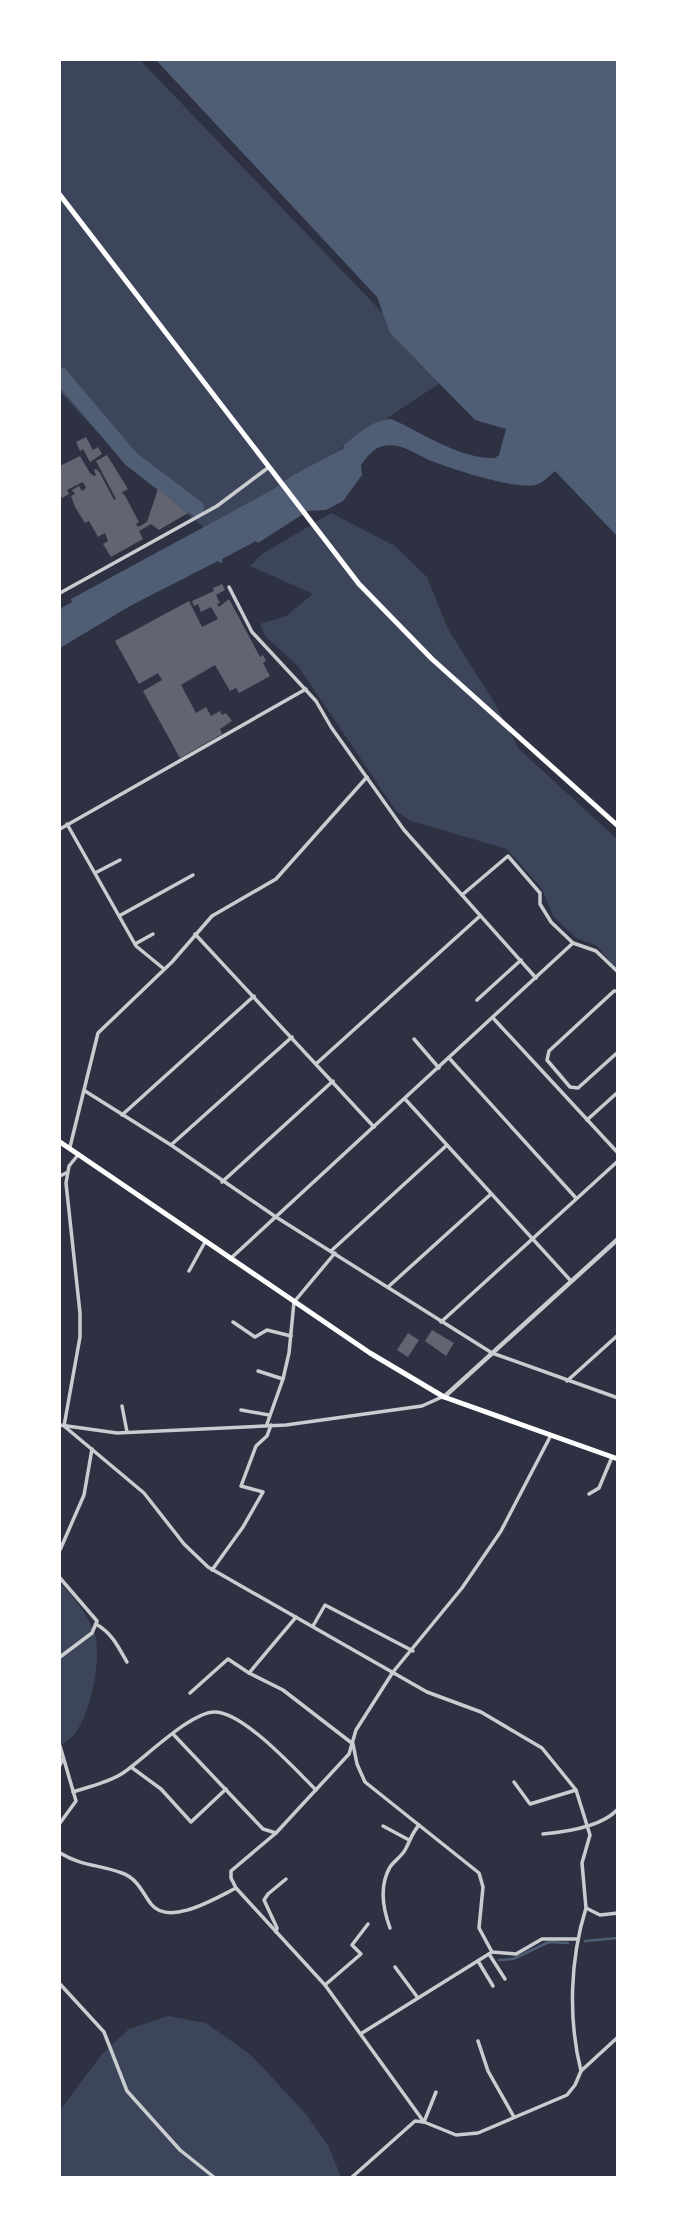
<svg xmlns="http://www.w3.org/2000/svg" width="677" height="2237" viewBox="0 0 677 2237" font-family="'Work Sans',sans-serif">
	<style>
		.green { fill: #3c4559 }
		.water { fill: #4f5d75 }
		.lines { fill: none; stroke-linecap: round; stroke-linejoin: round }
		.stream { stroke: #4f5d75; stroke-width: 2.5 }
		.river { stroke: #4f5d75; stroke-width: 16 }
		.building { fill: #626471 }
		.minor { stroke: #caccd0; stroke-width: 3.5 }
		.tertiary { stroke: #caccd0; stroke-width: 4.5 }
		.secondary { stroke: #fff; stroke-width: 5 }
		.primary { stroke: #fff; stroke-width: 5 }
	</style>
	<rect width="100%" height="100%" fill="#2d3142"/>
	<!-- green -->
	<g class="green">
		<path d="M60 60H140L446 379 212 534 138 475 60 392Z"/>
		<path d="M331 513 395 546 427 577 448 629 494 702 519 749 617 839V970L597 946 576 938 553 916 542 889 507 849 411 821 396 811 298 666 266 637 260 624 286 616 313 594 250 566 262 554Z"/>
		<path d="M60 1583C74 1598 86 1612 94 1632 103 1655 91 1712 76 1732 72 1738 65 1742 60 1746Z"/>
		<path d="M168 2016 206 2023 251 2055 306 2114 328 2145 341 2177H60V2110L102 2054 129 2029Z"/>
	</g>
	<!-- water -->
	<path class="water" d="M156 60H617V536L555 471C550 475 544 482 538 484 520 492 445 467 427 459 413 452 396 441 380 447 372 450 366 458 361 465L362 475 343 501 326 510 308 511 258 543 256 541 222 559 223 562 220 563 218 561 130 606 60 648V609L72 602 71 599 274 489 292 476 344 448V445C358 434 372 420 391 419 424 433 458 459 495 458L499 455 506 429 475 420 390 333 377 297Z"/>
	<g class="lines">
		<!-- stream -->
		<g class="stream">
			<path d="M585 1941 618 1938"/>
			<path d="M499 1960 513 1959 549 1942 568 1943"/>
		</g>
		<!-- river -->
		<path class="river" d="M60 375 131 459 196 508"/>
	</g>
	<!-- building -->
	<g class="building">
		<path d="M86 437 93 450 98 447 102 454 90 462 83 449 80 451 76 442Z"/>
		<path d="M107 455 128 489 121 493 124 494 139 522 136 524 138 527 147 522 158 489 188 513 159 530 151 524 139 531 143 539 111 557 103 544 108 541 105 533 98 537 89 521 85 523 75 507 71 496 75 494 72 490 79 486 82 491 86 488 83 482 67 490 69 494 62 498 60 494V466L80 456 90 473 94 476 96 475 94 470 96 469 100 473 114 500 116 499 96 461Z"/>
		<path d="M222 584 225 590 216 595 220 603 217 604 219 607 229 599 260 657 263 655 266 661 263 663 270 676 239 693 236 688 230 691 215 665 181 685 196 713 206 707 211 716 220 711 222 715 226 713 232 721 220 729 222 734 180 758 143 691 162 680 158 673 139 684 115 641 189 601 202 627 218 619 211 607 201 612 198 604 194 606 192 601 214 591 213 588Z"/>
		<path d="M432 1330 454 1343 446 1356 425 1341Z"/>
		<path d="M408 1333 419 1340 408 1357 397 1350Z"/>
	</g>
	<g class="lines">
		<!-- minor -->
		<g class="minor">
			<path d="M229 587 252 632 316 701 331 727 404 830 536 978"/>
			<path d="M60 593 217 506 269 467"/>
			<path d="M67 824 136 946 164 969"/>
			<path d="M60 829 306 689"/>
			<path d="M95 873 120 860"/>
			<path d="M462 895 508 856 540 893V904L551 922 573 943 596 951 618 972"/>
			<path d="M119 916 193 875"/>
			<path d="M195 934 374 1127"/>
			<path d="M135 944 153 934"/>
			<path d="M618 991H614L549 1051 547 1060 570 1087 578 1088 618 1052"/>
			<path d="M477 1000 521 960"/>
			<path d="M493 1018 618 1153"/>
			<path d="M414 1039 439 1068"/>
			<path d="M449 1058 576 1198"/>
			<path d="M317 1063 480 916"/>
			<path d="M85 1091 171 1145 276 1217 492 1353 618 1398"/>
			<path d="M405 1099 571 1281"/>
			<path d="M122 1115 254 996"/>
			<path d="M587 1120 618 1092"/>
			<path d="M171 1145 292 1037"/>
			<path d="M70 1147 98 1033 172 962 212 916 276 879 367 777"/>
			<path d="M78 1155 69 1166 66 1183 80 1313V1337L64 1426 144 1493 184 1544 208 1567 427 1692 481 1712 542 1748 576 1790 590 1835 582 1863 586 1908 600 1915 618 1913"/>
			<path d="M60 1176 66 1173"/>
			<path d="M222 1182 333 1081"/>
			<path d="M331 1251 447 1145"/>
			<path d="M230 1259 573 943"/>
			<path d="M189 1271 205 1242"/>
			<path d="M388 1287 491 1194"/>
			<path d="M233 1322 255 1337 267 1330 291 1336"/>
			<path d="M441 1322 618 1161"/>
			<path d="M258 1371 283 1379"/>
			<path d="M567 1381 618 1335"/>
			<path d="M122 1406 127 1432"/>
			<path d="M241 1410 269 1415"/>
			<path d="M267 1424 283 1379 289 1353 294 1302 335 1253"/>
			<path d="M60 1425 117 1433 286 1425 422 1406 442 1397"/>
			<path d="M589 1494 599 1488 612 1457"/>
			<path d="M60 1550 84 1495 92 1449"/>
			<path d="M212 1570 243 1527 263 1492 241 1486 256 1446 267 1436 271 1425"/>
			<path d="M60 1578 97 1621 92 1633 60 1657"/>
			<path d="M96 1624C113 1634 118 1647 127 1662"/>
			<path d="M313 1626 325 1605 413 1651"/>
			<path d="M249 1673 296 1617"/>
			<path d="M190 1693 228 1659 249 1673 283 1690 353 1744 357 1764 365 1782 479 1873 483 1887 479 1928 492 1952 362 2033"/>
			<path d="M173 1734 263 1829 276 1833"/>
			<path d="M60 1746 76 1801 60 1823"/>
			<path d="M60 1765 63 1758"/>
			<path d="M131 1767 161 1789 191 1822 226 1789"/>
			<path d="M514 1782 530 1804 576 1790"/>
			<path d="M73 1792C90 1786 108 1783 123 1773 144 1759 192 1710 216 1712 245 1714 295 1769 316 1790"/>
			<path d="M383 1826 409 1840"/>
			<path d="M543 1834C565 1832 601 1827 617 1810"/>
			<path d="M60 1853C84 1867 98 1864 122 1873 138 1879 142 1892 151 1904 169 1927 216 1898 236 1888"/>
			<path d="M390 1928C383 1909 379 1886 390 1867 394 1861 401 1857 405 1850 410 1841 412 1833 419 1825"/>
			<path d="M276 1932 277 1928 264 1900 268 1894 286 1879"/>
			<path d="M492 1952 516 1954 542 1939H578"/>
			<path d="M489 1954 505 1979"/>
			<path d="M478 1961 493 1986"/>
			<path d="M395 1967 418 1998"/>
			<path d="M60 1984 104 2032 127 2091 180 2150 215 2178"/>
			<path d="M325 1985 361 1954 352 1945 368 1924"/>
			<path d="M478 2041 488 2071 514 2117"/>
			<path d="M581 2071C568 2019 570 1959 586 1908"/>
			<path d="M424 2122 325 1985 236 1888 231 1878V1871L276 1833 349 1754 356 1730 393 1672 462 1588 501 1531 550 1437"/>
			<path d="M424 2122 436 2092"/>
			<path d="M351 2178 415 2121 424 2122 456 2135 478 2133 567 2095 575 2085 581 2071 618 2037"/>
		</g>
		<!-- tertiary -->
		<path class="tertiary" d="M444 1397 618 1239"/>
		<!-- secondary -->
		<path class="secondary" d="M60 195 359 584 432 659 618 826"/>
		<!-- primary -->
		<path class="primary" d="M60 1142 370 1353 444 1397 618 1459"/>
	</g>
	<!-- border -->
	<rect width="677" height="2237" fill="none" stroke="#ffffff" stroke-width="122"/>
</svg>
